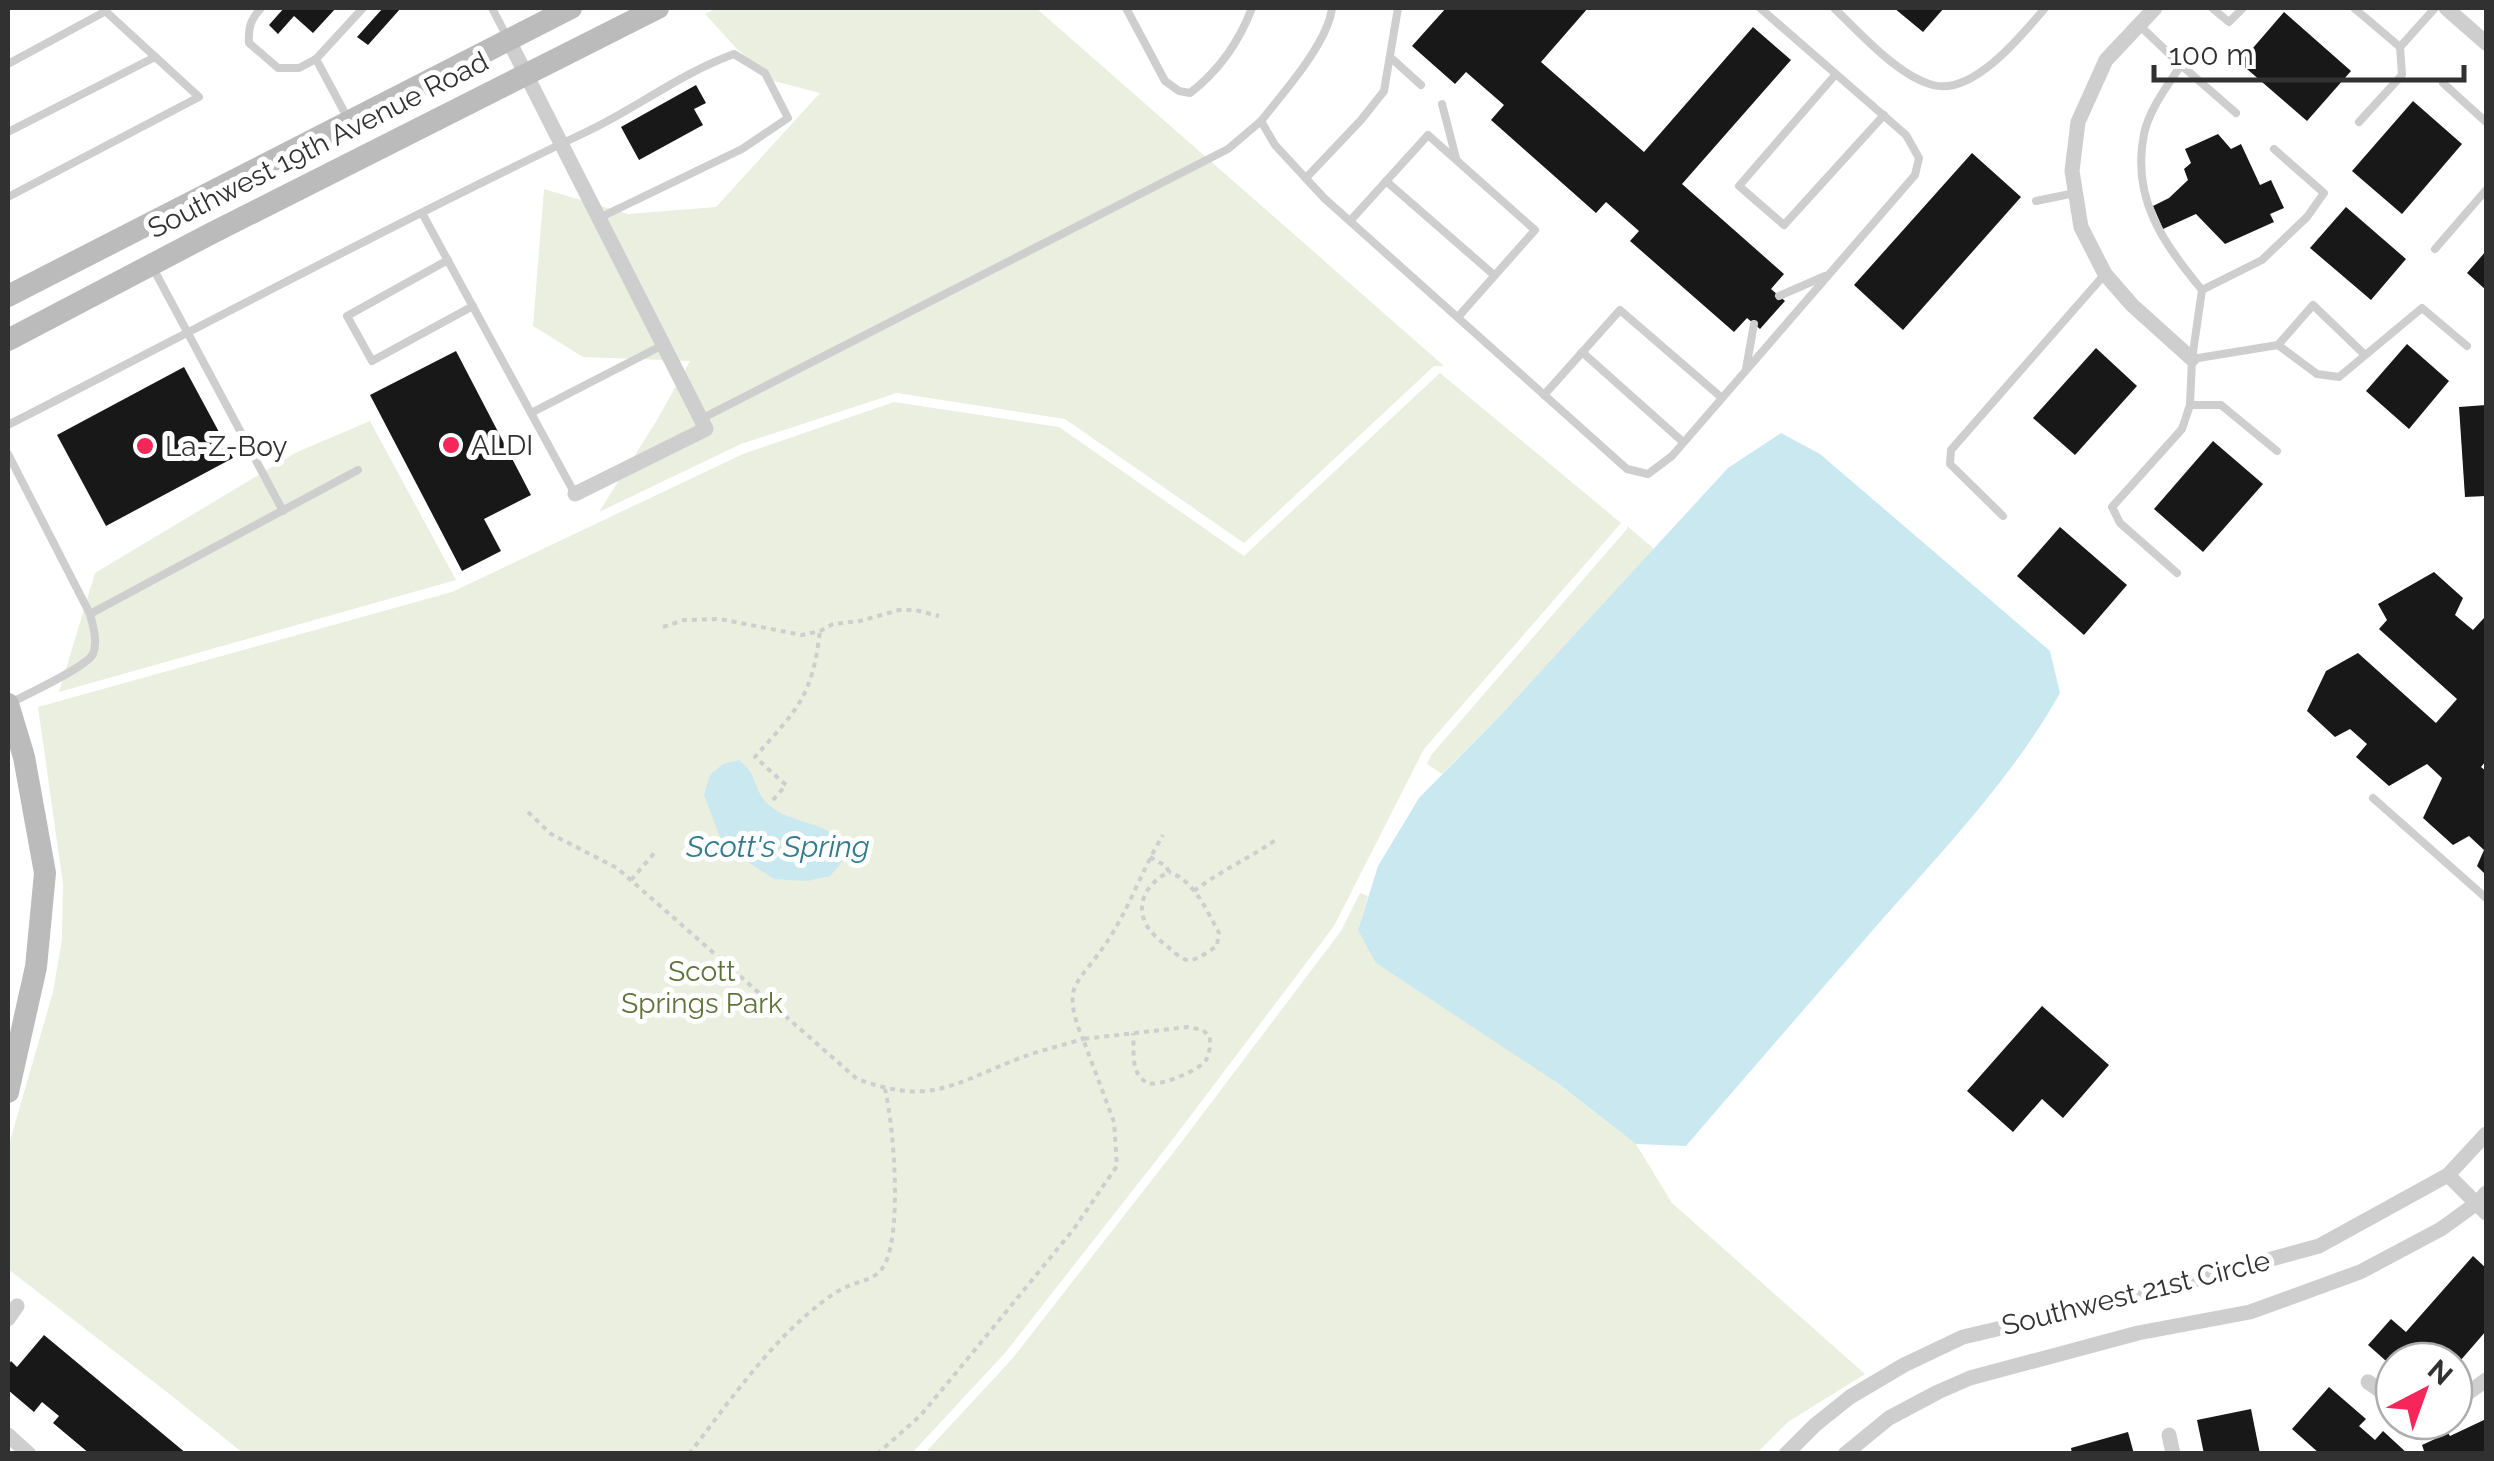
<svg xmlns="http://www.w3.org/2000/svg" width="2494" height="1461" viewBox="0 0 2494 1461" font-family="Raleway,sans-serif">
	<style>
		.green { fill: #eaefdf }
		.water { fill: #cae8f0 }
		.building { fill: #181818 }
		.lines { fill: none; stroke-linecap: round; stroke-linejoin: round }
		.path { stroke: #cecece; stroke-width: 4; stroke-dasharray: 5 5; stroke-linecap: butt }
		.lane { stroke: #cecece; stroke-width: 8 }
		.street { stroke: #cecece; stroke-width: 15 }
		.secondary { stroke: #bbb; stroke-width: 22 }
		.poi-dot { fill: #f52659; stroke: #fff; stroke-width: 4 }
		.labels { text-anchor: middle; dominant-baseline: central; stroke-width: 10; stroke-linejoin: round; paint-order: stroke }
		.street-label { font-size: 28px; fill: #313131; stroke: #fff }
		.poi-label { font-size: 28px; fill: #313131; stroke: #fff; text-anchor: start }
		.park-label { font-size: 28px; fill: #5e7239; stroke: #fff }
		.water-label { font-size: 30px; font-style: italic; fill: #327a8e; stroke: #fff }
	</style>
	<rect width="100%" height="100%" fill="#fff"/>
	<!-- green -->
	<g class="green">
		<path d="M717 8H1036L1444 366H1434L1244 543 1065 419 897 393 741 444 599 512 657 420 690 361 583 357 533 326 544 189 628 214 716 207 820 93 774 81 737 49 705 14Z"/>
		<path d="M1440 373 1621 523 1424 749 1334 926 1173 1139 1005 1353 912 1453H243L163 1389 8 1269V1148L53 992 62 939 63 884 38 707 452 592 743 454 894 402 1059 427 1244 556Z"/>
		<path d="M370 421 456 580 59 692 95 573 297 452Z"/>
		<path d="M1627 526 1654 549 1496 720 1442 774 1427 764 1432 754 1627 529Z"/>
		<path d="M1360 893 1368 896 1358 930 1636 1144 1672 1203 1865 1374 1788 1422 1757 1453 924 1454 1012 1359 1180 1144 1341 931Z"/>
	</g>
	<!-- water -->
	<g class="water">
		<path d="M1781 433 1820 454 2050 651 2060 693C2014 775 1948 845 1886 915 1819 992 1752 1069 1686 1146L1636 1144 1556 1082 1376 963 1358 930 1378 866 1419 798 1496 720 1728 468Z"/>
		<path d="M739 760C742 763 747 767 750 771 757 784 757 795 769 805 791 825 827 820 844 845L843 861 830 876 807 881 774 879 734 853 720 837 704 795 710 775 723 764Z"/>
	</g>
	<!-- building -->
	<g class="building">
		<path d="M284 8H336L313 33 294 16 278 34 269 25Z"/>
		<path d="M383 8H401L368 45 357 37Z"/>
		<path d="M1446 8H1588L1541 62 1644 152 1753 27 1791 60 1682 184 1784 274 1771 289 1785 301 1760 329 1747 318 1734 332 1630 241 1639 231 1606 202 1596 213 1491 120 1504 105 1466 72 1455 84 1412 46Z"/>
		<path d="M1894 8H1944L1923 32Z"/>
		<path d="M2284 12 2351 71 2307 121 2240 63Z"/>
		<path d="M696 85 706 103 694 109 703 125 639 160 621 127Z"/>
		<path d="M2413 101 2462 144 2402 214 2352 171Z"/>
		<path d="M2218 134 2231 149 2241 144 2260 185 2271 180 2284 208 2270 214 2274 222 2225 244 2196 214 2163 229 2153 206 2169 198 2188 180 2184 169 2191 163 2185 149Z"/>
		<path d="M1972 153 2021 197 1903 330 1854 285Z"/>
		<path d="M2346 207 2406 259 2371 300 2310 248Z"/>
		<path d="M2486 251V290L2467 273Z"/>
		<path d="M2407 344 2449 381 2409 429 2366 391Z"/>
		<path d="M2096 348 2137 386 2075 455 2033 418Z"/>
		<path d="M456 351 531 495 484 519 501 551 462 571 370 395Z"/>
		<path d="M184 367 233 458 106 526 57 435Z"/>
		<path d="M2486 405V496L2465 497 2459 407Z"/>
		<path d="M2213 441 2263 484 2203 552 2154 509Z"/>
		<path d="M2060 527 2127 585 2084 635 2017 576Z"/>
		<path d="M2434 572 2463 598 2455 615 2473 630 2484 618 2486 621V761L2481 767 2486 771V875L2477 866 2484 850 2469 836 2453 845 2423 818 2442 778 2427 764 2389 786 2356 757 2367 744 2350 729 2335 737 2307 711 2326 671 2358 653 2436 723 2457 699 2379 629 2387 620 2378 604Z"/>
		<path d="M2042 1006 2109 1065 2063 1118 2042 1099 2013 1132 1967 1091Z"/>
		<path d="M2473 1256 2486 1268V1331L2454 1368V1361H2438L2434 1357 2430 1361H2394V1368L2368 1345 2391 1319 2406 1332Z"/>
		<path d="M44 1335 187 1454H90L53 1423 59 1416 42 1402 34 1412 8 1390V1366L11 1361 17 1367Z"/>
		<path d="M2329 1387 2366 1419 2359 1426 2375 1440 2383 1431 2408 1454H2320L2292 1429Z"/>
		<path d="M2251 1409 2260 1454H2204L2197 1420Z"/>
		<path d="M2486 1419V1454H2425L2422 1445 2448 1433 2450 1436Z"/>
		<path d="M2128 1432 2134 1454H2072L2071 1448Z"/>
	</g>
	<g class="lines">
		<!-- path -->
		<g class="path">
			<path d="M663 627 684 620 720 619 802 635 820 631 833 624 860 621 899 610H915L939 616"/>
			<path d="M773 800 786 785 755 757C797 709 812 698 820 631"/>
			<path d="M528 812 551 834 617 868 857 1079C929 1105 949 1086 1015 1060 1037 1051 1060 1046 1083 1039 1077 1026 1071 1008 1073 993 1076 979 1091 965 1099 953 1126 918 1140 873 1163 835"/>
			<path d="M1150 857 1166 866 1169 872C1150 881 1134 902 1146 924 1150 933 1161 941 1168 947 1173 951 1182 960 1188 960 1197 961 1210 950 1217 946L1219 933C1207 911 1194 880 1169 872"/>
			<path d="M631 880 657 850"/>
			<path d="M1194 891C1220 871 1250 858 1277 839"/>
			<path d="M689 1454C726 1406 768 1345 815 1308 822 1302 831 1295 840 1290 856 1280 875 1283 885 1264 902 1229 894 1128 885 1089"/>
			<path d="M877 1454 920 1416 960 1368 1073 1230 1117 1166 1114 1122 1083 1039 1188 1027 1203 1030 1210 1037C1210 1045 1210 1054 1206 1060 1200 1070 1160 1087 1148 1083 1144 1082 1139 1076 1137 1072 1132 1062 1134 1045 1133 1033"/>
		</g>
		<!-- lane -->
		<g class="lane">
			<path d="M261 8C251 19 248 27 249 43L278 68H299L316 59 363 8"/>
			<path d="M492 8 506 35"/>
			<path d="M1126 8 1165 81 1179 91 1190 93C1220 70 1239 42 1252 8"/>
			<path d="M1332 8C1328 43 1283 93 1261 121L1275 145 1324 198 1627 469 1648 474 1672 456 1915 175 1919 158 1906 135 1760 8"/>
			<path d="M1834 8C1860 33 1898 76 1933 85 1973 96 2022 35 2045 8"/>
			<path d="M2212 8 2229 22 2243 8"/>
			<path d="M2354 8 2400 47 2435 8"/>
			<path d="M2139 25 2181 65C2167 86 2149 110 2144 134 2131 198 2163 243 2202 290L2192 359 2190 405 2182 429 2112 507 2120 523 2177 573"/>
			<path d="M1390 57 1421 85"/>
			<path d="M316 59 347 117"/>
			<path d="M8 64 106 11"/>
			<path d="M2181 65 2236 113"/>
			<path d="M1836 74 1739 186 1784 225 1884 115"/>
			<path d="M2443 83 2486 122"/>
			<path d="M1442 104 1456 158"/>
			<path d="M2359 122 2402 75 2400 47"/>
			<path d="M8 132 155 57"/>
			<path d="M1306 178 1361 120 1384 91 1398 8"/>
			<path d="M1386 181 1494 275"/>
			<path d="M8 197 199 97 102 8"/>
			<path d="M2036 201 2075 193"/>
			<path d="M422 213 575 494"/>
			<path d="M1350 221 1428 135 1535 230 1458 317"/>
			<path d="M2435 249 2486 190"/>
			<path d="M448 260 347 316 372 361 473 306"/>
			<path d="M153 268 283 511"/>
			<path d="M2202 290 2262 260 2307 217 2324 193 2274 149"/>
			<path d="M1779 296 1825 276"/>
			<path d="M2278 345 2313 305 2365 355"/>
			<path d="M1582 352 1683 442"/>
			<path d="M2192 359 2278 345 2317 374 2339 377 2422 308 2467 346"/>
			<path d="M1746 369 1754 324"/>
			<path d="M1544 395 1620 310 1722 398"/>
			<path d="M2190 405H2221L2277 451"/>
			<path d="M531 413 663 345"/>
			<path d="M701 419 1228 149 1261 121"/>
			<path d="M8 425C200 327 391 225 586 132 637 108 681 73 734 54L765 73 788 118 742 149 599 218"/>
			<path d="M8 454 90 614C93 626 98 642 93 654 86 667 28 694 12 702"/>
			<path d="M2003 516 1950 464 1951 450 2105 274"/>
			<path d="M90 614 358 470"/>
			<path d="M2373 798 2486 898"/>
		</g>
		<!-- street -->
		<g class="street">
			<path d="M2155 8 2106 60 2078 122 2072 171 2081 227 2105 274 2132 305 2192 359"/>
			<path d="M2446 8 2486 43"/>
			<path d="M508 39 706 429 575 494"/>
			<path d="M2448 1175 2486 1213"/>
			<path d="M8 1319 17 1306"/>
			<path d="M2368 1382 2394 1400"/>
			<path d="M2454 1403 2486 1380"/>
			<path d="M8 1435 29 1454"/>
			<path d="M2169 1435 2173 1454"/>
			<path d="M1786 1454 1815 1425 1850 1397 1904 1365 1963 1337 2125 1299 2319 1246 2448 1175 2486 1134"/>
			<path d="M1845 1454 1889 1418 1938 1392 1970 1378 2138 1333 2250 1312 2360 1272 2441 1229 2477 1203 2486 1193"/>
		</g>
		<!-- secondary -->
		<g class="secondary">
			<path d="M8 296 571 8"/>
			<path d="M8 340 212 233 658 8"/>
			<path d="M8 704 24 757 45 873 36 967 8 1092"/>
		</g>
	</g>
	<!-- markers -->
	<g class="poi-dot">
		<circle cx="451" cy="445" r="10"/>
		<circle cx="145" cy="446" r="10"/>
	</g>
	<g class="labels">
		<!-- street labels -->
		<g class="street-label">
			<text transform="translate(318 145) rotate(-27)">Southwest 19th Avenue Road</text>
			<text transform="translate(2136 1293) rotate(-14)">Southwest 21st Circle</text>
		</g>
		<!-- poi labels -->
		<g class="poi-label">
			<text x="471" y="445">ALDI</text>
			<text x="165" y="446">La-Z-Boy</text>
		</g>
		<!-- park labels -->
		<g class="park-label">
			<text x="702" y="971">Scott<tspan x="702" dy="32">Springs Park</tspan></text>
		</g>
		<!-- water labels -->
		<g class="water-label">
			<text x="778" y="846">Scott's Spring</text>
		</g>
	</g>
	<!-- border -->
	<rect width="2494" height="1461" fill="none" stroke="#313131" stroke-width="20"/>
	<!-- north arrow -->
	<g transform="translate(2424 1391) rotate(41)"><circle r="48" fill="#ffffff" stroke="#adadad" stroke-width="2.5"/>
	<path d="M0-8L18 38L0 25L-18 38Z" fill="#f52659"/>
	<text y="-15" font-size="28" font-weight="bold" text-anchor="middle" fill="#313131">N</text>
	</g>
	<!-- scale -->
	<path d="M2154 65v15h310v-15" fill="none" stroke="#313131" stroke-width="5"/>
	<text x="2169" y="65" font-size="30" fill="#313131" stroke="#ffffff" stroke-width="8" paint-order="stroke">100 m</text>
</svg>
